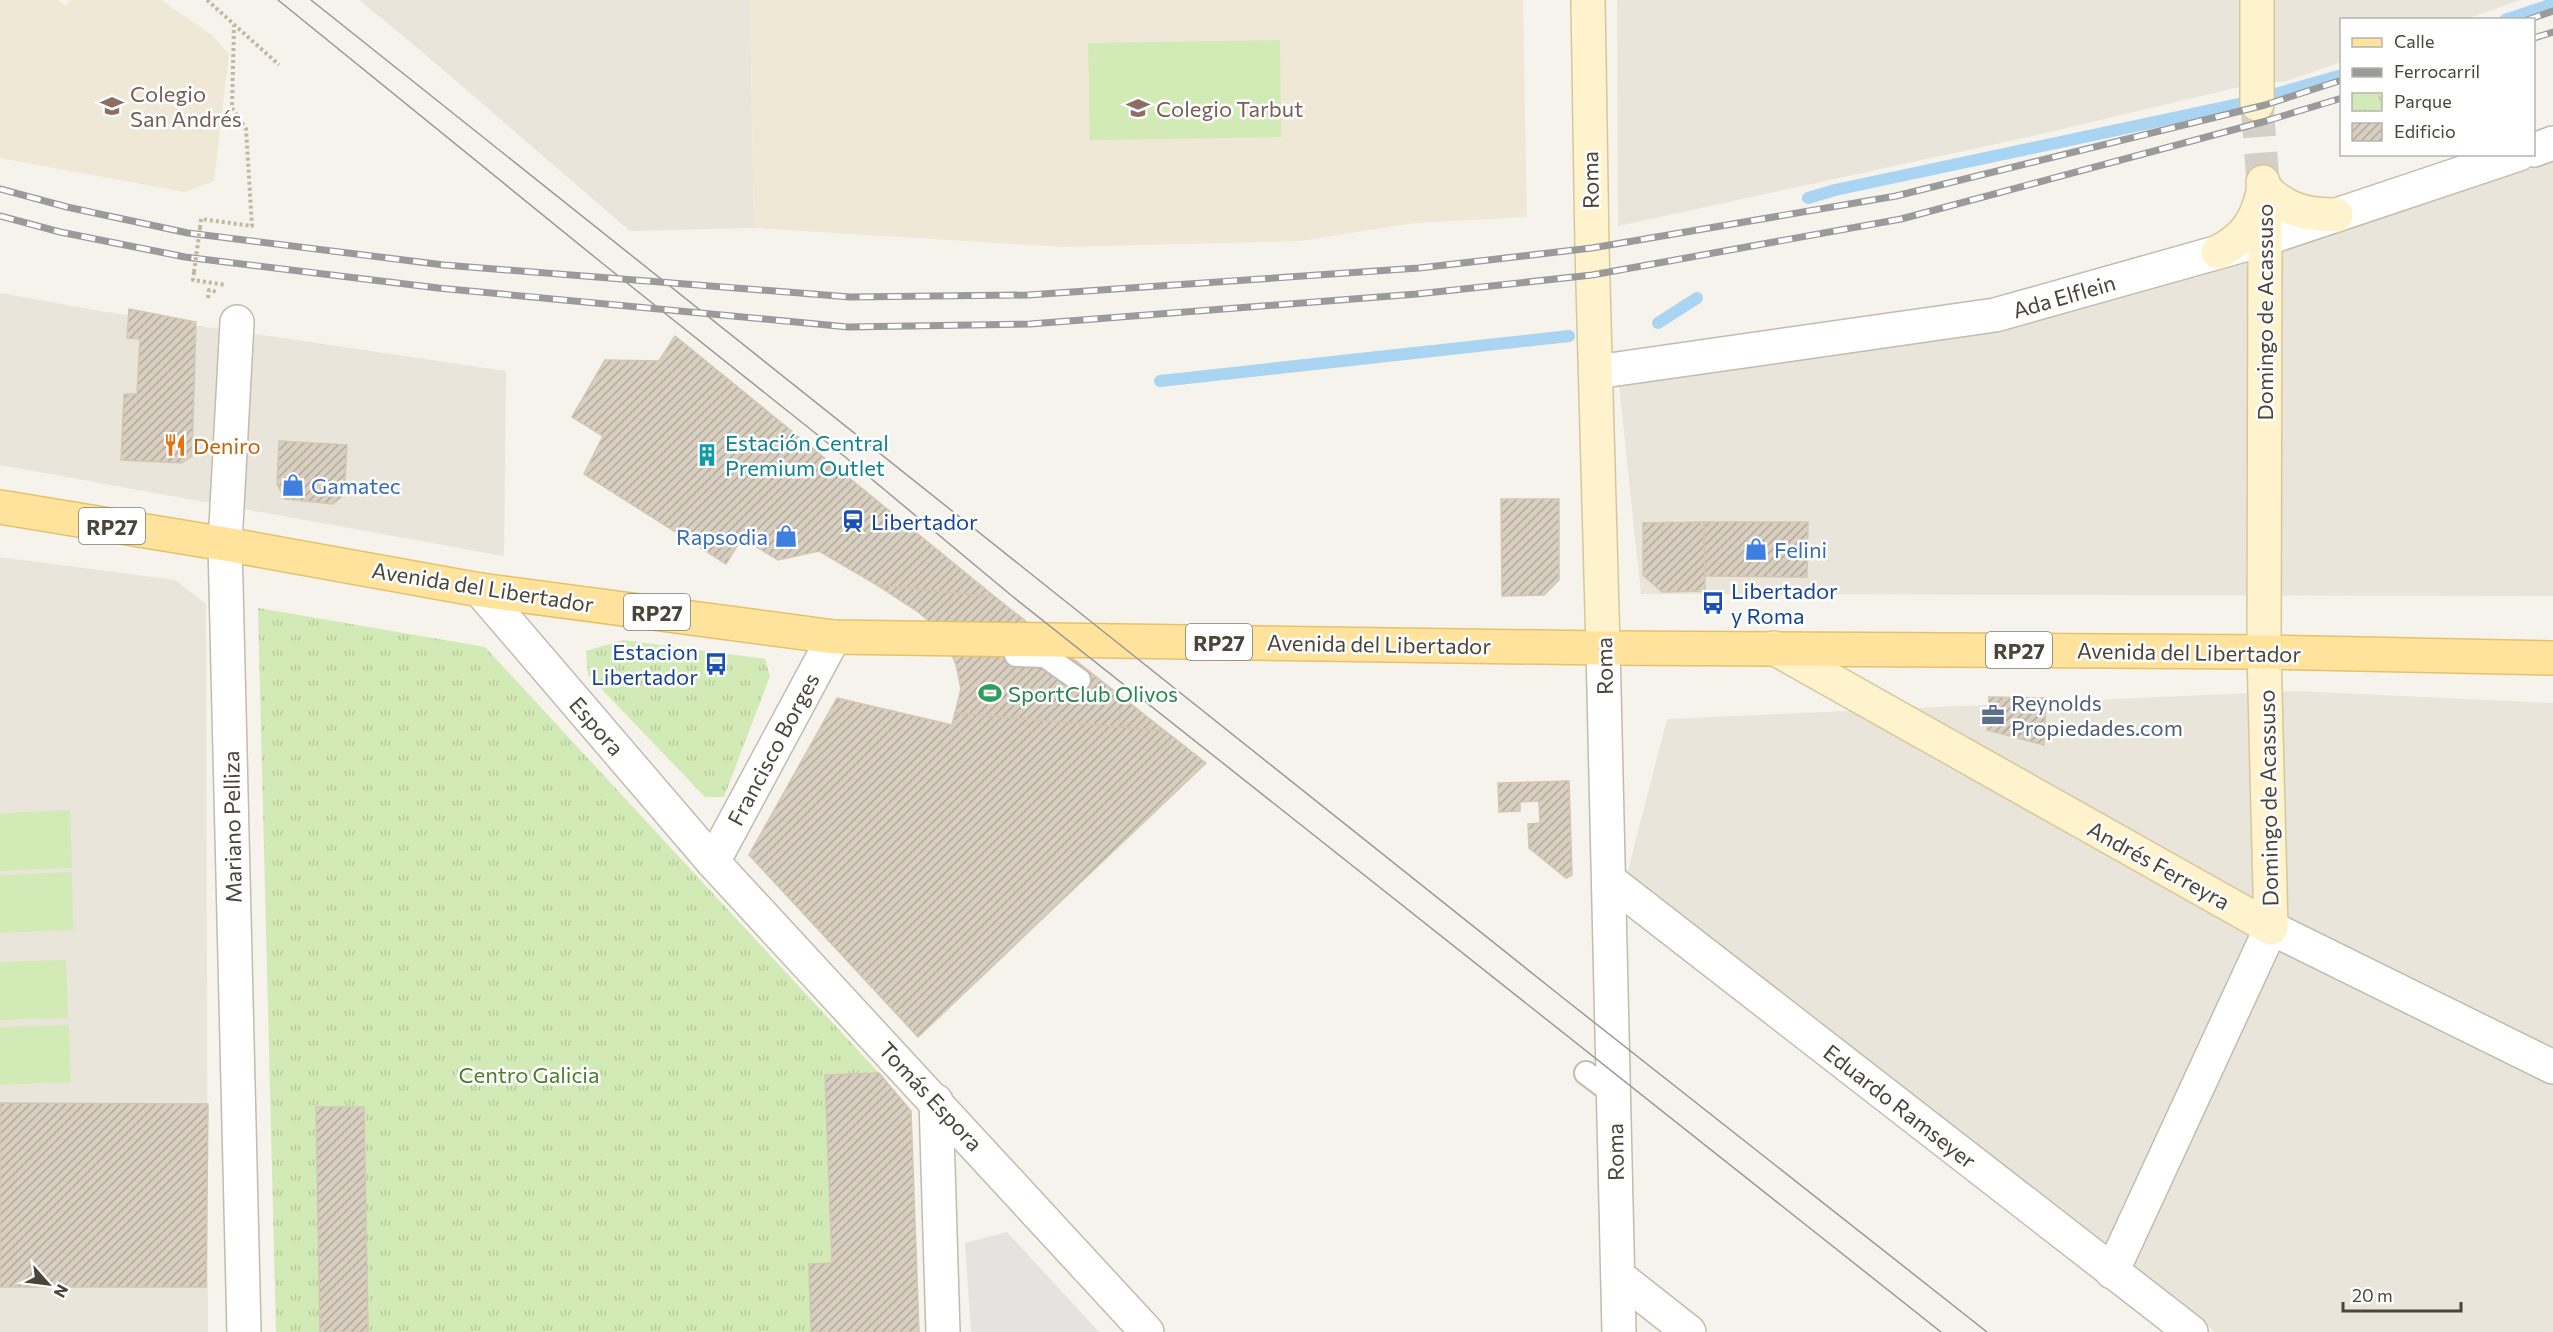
<svg xmlns="http://www.w3.org/2000/svg" width="2553" height="1332" viewBox="0 0 2553 1332" font-family="Commissioner,sans-serif">
	<style>
		.residential { fill: #eae5da }
		.education { fill: #efe8d6 }
		.green { fill: #d2eab5 }
		.park { fill: url(#park-tufts) }
		.parking { fill: #e5e3e0 }
		.lines { fill: none; stroke-linecap: round; stroke-linejoin: round }
		.stream { stroke: #a9d4f2; stroke-width: 12 }
		.building { fill: url(#building-hatch); stroke: #d3c7b4; stroke-width: 1.5 }
		.secondary-tunnel { stroke: #d4d0c8; stroke-width: 33; stroke-dasharray: 33 16; stroke-linecap: butt }
		.lane-casing { stroke: #c2bbae; stroke-width: 26 }
		.street-casing { stroke: #c2bbae; stroke-width: 36 }
		.secondary-casing { stroke: #d6c79b; stroke-width: 36 }
		.primary-casing { stroke: #e6c16a; stroke-width: 36 }
		.path { stroke: #c4b79f; stroke-width: 4; stroke-dasharray: 3 3; stroke-linecap: butt }
		.lane { stroke: #fff; stroke-width: 22 }
		.street { stroke: #fff; stroke-width: 33 }
		.secondary { stroke: #fff3cd; stroke-width: 33 }
		.primary { stroke: #ffe39c; stroke-width: 33 }
		.tram { stroke: #9a9a9a; stroke-width: 1.5 }
		.rail-casing { stroke: #9a9a9a; stroke-width: 7 }
		.rail { stroke: #fff; stroke-width: 4.5; stroke-dasharray: 14; stroke-linecap: butt }
		.path-bridge { stroke: #c4b79f; stroke-width: 4; stroke-dasharray: 3 3; stroke-linecap: butt }
		.labels { text-anchor: middle; dominant-baseline: central; stroke-width: 5; stroke-linejoin: round; paint-order: stroke }
		.shield { fill: #fff; stroke: #817c74; stroke-width: 1.5 }
		.shield-label { font-size: 21px; font-weight: bold; fill: #4b4439 }
		.education-label { font-size: 22px; fill: #785e54; stroke: #fff; text-anchor: start }
		.street-label { font-size: 22px; fill: #4b4439; stroke: #fff }
		.culture-label { font-size: 22px; fill: #0d838f; stroke: #fff; text-anchor: start }
		.food-label { font-size: 22px; fill: #c56008; stroke: #fff; text-anchor: start }
		.shop-label { font-size: 22px; fill: #366cbe; stroke: #fff; text-anchor: start }
		.transit-label { font-size: 22px; fill: #164399; stroke: #fff; text-anchor: start }
		.leisure-label { font-size: 22px; fill: #27864d; stroke: #fff; text-anchor: start }
		.service-label { font-size: 22px; fill: #4e5e75; stroke: #fff; text-anchor: start }
		.park-label { font-size: 22px; fill: #4a7f2a; stroke: #fff }
	</style>
	<defs>
		<pattern id="park-tufts" width="24" height="20" patternUnits="userSpaceOnUse" patternTransform="scale(1.5)"><rect width="24" height="20" fill="#d2eab5"/><path d="M3 7l-1-3M5 7V3M7 7l1-3M15 17l-1-3M17 17v-4M19 17l1-3" fill="none" stroke="#b6ca9c"/></pattern>
		<pattern id="building-hatch" width="6" height="6" patternUnits="userSpaceOnUse" patternTransform="scale(1.5)"><rect width="6" height="6" fill="#d8cfc1"/><path d="M-1 1l2-2M0 6l6-6M5 7l2-2" fill="none" stroke="#b1aa9e"/></pattern>
	</defs>
	<rect width="100%" height="100%" fill="#f6f3ec"/>
	<!-- residential -->
	<g class="residential">
		<path d="M359 0H750L754 228 630 231 426 55Z"/>
		<path d="M1617 0H2521L2466 19 2342 20 2341 62 2287 81 2239 87 2037 135 1618 226Z"/>
		<path d="M2553 162V596L1641 594 1619 385 1995 329Z"/>
		<path d="M0 293 106 312 506 371 504 556 0 465Z"/>
		<path d="M0 557 175 580 206 604 208 1332H0Z"/>
		<path d="M2296 691 2553 703V1332H2215L1626 878 1667 719Z"/>
	</g>
	<!-- education -->
	<g class="education">
		<path d="M0 0H58L66 6 70 0H161L212 35 229 54 214 181 184 192 0 158Z"/>
		<path d="M750 0H1523L1527 217 1415 223 1300 241 1064 247 754 228Z"/>
	</g>
	<!-- green -->
	<g class="green">
		<path d="M1280 40 1281 137 1090 140 1088 43Z"/>
		<path d="M70 810 72 868 0 871V813Z"/>
		<path d="M72 872 73 930 0 933V875Z"/>
		<path d="M66 960 68 1018 0 1020V962Z"/>
		<path d="M69 1025 71 1082 0 1085V1027Z"/>
	</g>
	<!-- park -->
	<g class="park">
		<path d="M258 608 485 647 879 1073 911 1111 919 1332H276Z"/>
		<path d="M623 640 765 659 770 676 724 797H705L588 675 586 651Z"/>
	</g>
	<!-- parking -->
	<path class="parking" d="M1007 1232 1099 1332H971L965 1243Z"/>
	<g class="lines">
		<!-- stream -->
		<g class="stream">
			<path d="M2505 20 2553 4"/>
			<path d="M1808 198 1835 190 2248 102 2342 75"/>
			<path d="M1658 323 1697 298"/>
			<path d="M1160 381 1569 336"/>
		</g>
	</g>
	<!-- building -->
	<g class="building">
		<path d="M129 309 196 322 192 456 182 463 121 460 124 394H137L140 339 127 338Z"/>
		<path d="M675 336 995 597 877 585 819 551 778 560 742 538 726 564 584 474 603 436 572 417 605 360 659 361Z"/>
		<path d="M279 441 347 445 344 495 333 504 285 499 277 484Z"/>
		<path d="M1501 499H1559V580L1544 595 1502 596Z"/>
		<path d="M1704 522H1808L1807 577 1704 576Z"/>
		<path d="M1704 522 1705 591 1662 592 1643 575V523Z"/>
		<path d="M877 585 995 597 1165 731 955 713 961 689 956 664 948 647 931 623 917 611Z"/>
		<path d="M1989 697 2046 698 2044 745 1987 730Z"/>
		<path d="M837 698 952 725 955 713 1165 731 1206 763 918 1037 749 855Z"/>
		<path d="M1569 781 1572 875 1566 878 1529 848 1528 824 1540 823 1539 801 1520 802V811L1499 812 1498 783Z"/>
		<path d="M879 1073 911 1111 919 1332H811L809 1264 832 1263 825 1075Z"/>
		<path d="M0 1103 208 1104 206 1287H0Z"/>
		<path d="M316 1107H364L368 1332H320Z"/>
	</g>
	<g class="lines">
		<!-- secondary-tunnel -->
		<path class="secondary-tunnel" d="M2257 104 2263 182"/>
		<!-- lane casing -->
		<g class="lane-casing">
			<g id="lane">
				<path d="M1016 655 1045 656 1079 680"/>
				<path d="M1586 1073 1614 1094"/>
			</g>
		</g>
		<!-- street casing -->
		<g class="street-casing">
			<g id="street">
				<path d="M2534 150 2553 143"/>
				<path d="M237 322 225 544 244 1332"/>
				<path d="M1596 372 1995 315 2265 239 2519 154"/>
				<path d="M480 590 713 862 1147 1332"/>
				<path d="M1603 648 1619 1332"/>
				<path d="M713 862 834 637"/>
				<path d="M1609 880 2191 1332"/>
				<path d="M936 1101 943 1332"/>
				<path d="M2112 1272 2271 928 2553 1067"/>
				<path d="M1618 1276 1689 1332"/>
			</g>
		</g>
		<!-- secondary casing -->
		<g class="secondary-casing">
			<g id="secondary">
				<path d="M1588 0 1592 248 1603 648"/>
				<path d="M2257 104V0"/>
				<path d="M2263 182 2265 239 2264 652 2271 928"/>
				<path d="M2264 188C2285 210 2306 215 2336 215"/>
				<path d="M2218 252C2243 239 2255 224 2262 196"/>
				<path d="M1774 648 2271 928"/>
			</g>
		</g>
		<!-- primary casing -->
		<g class="primary-casing">
			<path id="primary" d="M0 507 225 544 480 590 834 637 1603 648 2264 652 2553 658"/>
		</g>
		<!-- path -->
		<g class="path">
			<path d="M207 0 279 65"/>
			<path d="M200 228 201 219 252 226 246 129 232 108 234 25"/>
			<path d="M194 272 193 280 226 285"/>
			<path d="M208 298 209 290 217 292"/>
		</g>
		<!-- lane -->
		<use href="#lane" class="lane"/>
		<!-- street -->
		<use href="#street" class="street"/>
		<!-- secondary -->
		<use href="#secondary" class="secondary"/>
		<!-- primary -->
		<use href="#primary" class="primary"/>
		<!-- tram -->
		<g class="tram">
			<path d="M278 0 602 263 844 456 1012 596 1941 1332"/>
			<path d="M311 0 1562 997 1987 1332"/>
		</g>
		<!-- rail casing -->
		<g class="rail-casing">
			<g id="rail">
				<path d="M2527 20 2553 11"/>
				<path d="M2534 38 2553 32"/>
				<path d="M0 189 67 207 188 233 444 265 850 297 1028 295 1419 268 1592 248 1896 196 2265 105 2342 80"/>
				<path d="M0 216 60 232 185 257 438 288 848 327 1030 324 1417 294 1592 275 1901 219 2266 121 2342 98"/>
			</g>
		</g>
		<!-- rail -->
		<use href="#rail" class="rail"/>
		<!-- path-bridge -->
		<path class="path-bridge" d="M194 272 200 228"/>
	</g>
	<!-- icons -->
	<defs>
		<g id="school-bare" transform="scale(1.8)"><path d="M0-5L7-2L0 1L-7-2ZM-4 1L0 2.5L4 1V4Q0 6-4 4Z" fill="#8d6e63" stroke="#fff" stroke-width="2.5" paint-order="stroke"/></g>
		<g id="restaurant-bare" transform="scale(1.8)"><path d="M-5-6h1v4h1v-4h1v4h1v-4h1v5L-1.5 .5V6h-2V.5L-5-1ZM5-6V6H3V1.5H1.5Q1.5-4 5-6Z" fill="#e8710a" stroke="#fff" stroke-width="2.5" paint-order="stroke"/></g>
		<g id="building-bare" transform="scale(1.8)"><path d="M-4-6H4V6H1V3H-1V6H-4ZM-2.5-4.3h1.7v1.8h-1.7ZM.8-4.3h1.7v1.8H.8ZM-2.5-1h1.7V.8h-1.7ZM.8-1h1.7V.8H.8Z" fill="#0f9aa8" stroke="#fff" stroke-width="2.5" paint-order="stroke"/></g>
		<g id="shop-bare" transform="scale(1.8)"><path d="M-5-2.5h2.3a2.7 3.5 0 0 1 5.4 0H5L5.5 6h-11ZM-1.5-2.5h3a1.5 2.3 0 0 0-3 0Z" fill="#3f7fe0" stroke="#fff" stroke-width="2.5" paint-order="stroke"/></g>
		<g id="station-bare" transform="scale(1.8)"><path d="M-3-6H3Q5-6 5-4V2Q5 4 3 4L4.5 6H3L1.5 4h-3L-3 6H-4.5L-3 4Q-5 4-5 2V-4Q-5-6-3-6ZM-3.5-4v3h7v-3ZM-3.5 1v1.5H-2V1ZM2 1v1.5H3.5V1Z" fill="#1a4fb4" stroke="#fff" stroke-width="2.5" paint-order="stroke"/></g>
		<g id="bus-bare" transform="scale(1.8)"><path d="M-5-6H5V4H4V6H2V4H-2V6H-4V4H-5ZM-3.5-4V0h7V-4ZM-3.5 1.2v1.5H-2V1.2ZM2 1.2v1.5H3.5V1.2Z" fill="#1a4fb4" stroke="#fff" stroke-width="2.5" paint-order="stroke"/></g>
		<g id="stadium-bare" transform="scale(1.8)"><path d="M0-5a6.5 5 0 1 0 0 10a6.5 5 0 1 0 0-10ZM-3.5-1.8h7v3.6h-7Z" fill="#2e9e5b" stroke="#fff" stroke-width="2.5" paint-order="stroke"/></g>
		<g id="office-bare" transform="scale(1.8)"><path d="M-6-3h4V-5.5h4V-3h4V5H-6ZM-1-4.5V-3h2v-1.5ZM-6 0V1H6V0Z" fill="#5c6f8a" stroke="#fff" stroke-width="2.5" paint-order="stroke"/></g>
	</defs>
	<g fill-rule="evenodd">
		<use href="#school-bare" x="112" y="106"/>
		<use href="#school-bare" x="1138" y="108"/>
		<use href="#restaurant-bare" x="175" y="445"/>
		<use href="#building-bare" x="707" y="455"/>
		<use href="#shop-bare" x="293" y="485"/>
		<use href="#station-bare" x="853" y="521"/>
		<use href="#shop-bare" x="786" y="536"/>
		<use href="#shop-bare" x="1756" y="549"/>
		<use href="#bus-bare" x="1713" y="603"/>
		<use href="#bus-bare" x="716" y="664"/>
		<use href="#stadium-bare" x="990" y="693"/>
		<use href="#office-bare" x="1993" y="715"/>
	</g>
	<g class="labels">
		<!-- shield labels -->
		<g class="shield">
			<rect x="79" y="508" width="66" height="36" rx="4.5"/>
			<rect x="624" y="594" width="66" height="36" rx="4.5"/>
			<rect x="1186" y="624" width="66" height="36" rx="4.5"/>
			<rect x="1986" y="632" width="66" height="36" rx="4.5"/>
		</g>
		<g class="shield-label">
			<text x="112" y="526">RP27</text>
			<text x="657" y="612">RP27</text>
			<text x="1219" y="642">RP27</text>
			<text x="2019" y="650">RP27</text>
		</g>
		<!-- education labels -->
		<g class="education-label">
			<text x="130" y="93">Colegio<tspan x="130" dy="25">San Andrés</tspan></text>
			<text x="1156" y="108">Colegio Tarbut</text>
		</g>
		<!-- street labels -->
		<g class="street-label">
			<text transform="translate(1590 180) rotate(-91)">Roma</text>
			<text transform="translate(2064 296) rotate(-16)">Ada Elflein</text>
			<text transform="translate(2264 312) rotate(-90)">Domingo de Acassuso</text>
			<text transform="translate(483 587) rotate(9)">Avenida del Libertador</text>
			<text transform="translate(1379 644) rotate(1)">Avenida del Libertador</text>
			<text transform="translate(2189 652) rotate(1)">Avenida del Libertador</text>
			<text transform="translate(1604 666) rotate(-91)">Roma</text>
			<text transform="translate(597 726) rotate(49)">Espora</text>
			<text transform="translate(773 749) rotate(-62)">Francisco Borges</text>
			<text transform="translate(2268 798) rotate(-91)">Domingo de Acassuso</text>
			<text transform="translate(232 827) rotate(-91)">Mariano Pelliza</text>
			<text transform="translate(2159 865) rotate(29)">Andrés Ferreyra</text>
			<text transform="translate(931 1096) rotate(47)">Tomás Espora</text>
			<text transform="translate(1900 1106) rotate(38)">Eduardo Ramseyer</text>
			<text transform="translate(1615 1152) rotate(-91)">Roma</text>
		</g>
		<!-- culture labels -->
		<g class="culture-label">
			<text x="725" y="442">Estación Central<tspan x="725" dy="25">Premium Outlet</tspan></text>
		</g>
		<!-- food labels -->
		<g class="food-label">
			<text x="193" y="445">Deniro</text>
		</g>
		<!-- shop labels -->
		<g class="shop-label">
			<text x="311" y="485">Gamatec</text>
			<text x="768" y="536" text-anchor="end">Rapsodia</text>
			<text x="1774" y="549">Felini</text>
		</g>
		<!-- transit labels -->
		<g class="transit-label">
			<text x="871" y="521">Libertador</text>
			<text x="1731" y="590">Libertador<tspan x="1731" dy="25">y Roma</tspan></text>
			<text x="698" y="651" text-anchor="end">Estacion<tspan x="698" dy="25">Libertador</tspan></text>
		</g>
		<!-- leisure labels -->
		<g class="leisure-label">
			<text x="1008" y="693">SportClub Olivos</text>
		</g>
		<!-- service labels -->
		<g class="service-label">
			<text x="2011" y="702">Reynolds<tspan x="2011" dy="25">Propiedades.com</tspan></text>
		</g>
		<!-- park labels -->
		<g class="park-label">
			<text x="529" y="1074">Centro Galicia</text>
		</g>
	</g>
	<!-- legend -->
	<rect x="2340" y="18" width="195" height="138" fill="#ffffff" stroke="#b7b4b0" stroke-width="1.5"/>
	<rect x="2352" y="38" width="30" height="9" fill="#ffe39c" stroke="#b7b4b0" stroke-width="1.5"/>
	<text x="2394" y="48" font-size="18" fill="#4b4439">Calle</text>
	<rect x="2352" y="68" width="30" height="9" fill="#9a9a9a" stroke="#b7b4b0" stroke-width="1.5"/>
	<text x="2394" y="78" font-size="18" fill="#4b4439">Ferrocarril</text>
	<rect x="2352" y="93" width="30" height="18" fill="url(#park-tufts)" stroke="#b7b4b0" stroke-width="1.5"/>
	<text x="2394" y="108" font-size="18" fill="#4b4439">Parque</text>
	<rect x="2352" y="123" width="30" height="18" fill="url(#building-hatch)" stroke="#b7b4b0" stroke-width="1.5"/>
	<text x="2394" y="138" font-size="18" fill="#4b4439">Edificio</text>
	<!-- north arrow -->
	<g transform="translate(48 1284) rotate(118)" stroke="#ffffff" stroke-width="4.5" paint-order="stroke">
	<path d="M0-4.5L10 22L0 15L-10 22Z" fill="#4b4439"/>
	<text y="-9" font-size="16" font-weight="bold" text-anchor="middle" fill="#4b4439">N</text>
	</g>
	<!-- scale -->
	<path d="M2343 1302v9h118v-9" fill="none" stroke="#4b4439" stroke-width="3"/>
	<text x="2352" y="1302" font-size="18" fill="#4b4439" stroke="#ffffff" stroke-width="4.5" paint-order="stroke">20 m</text>
</svg>
